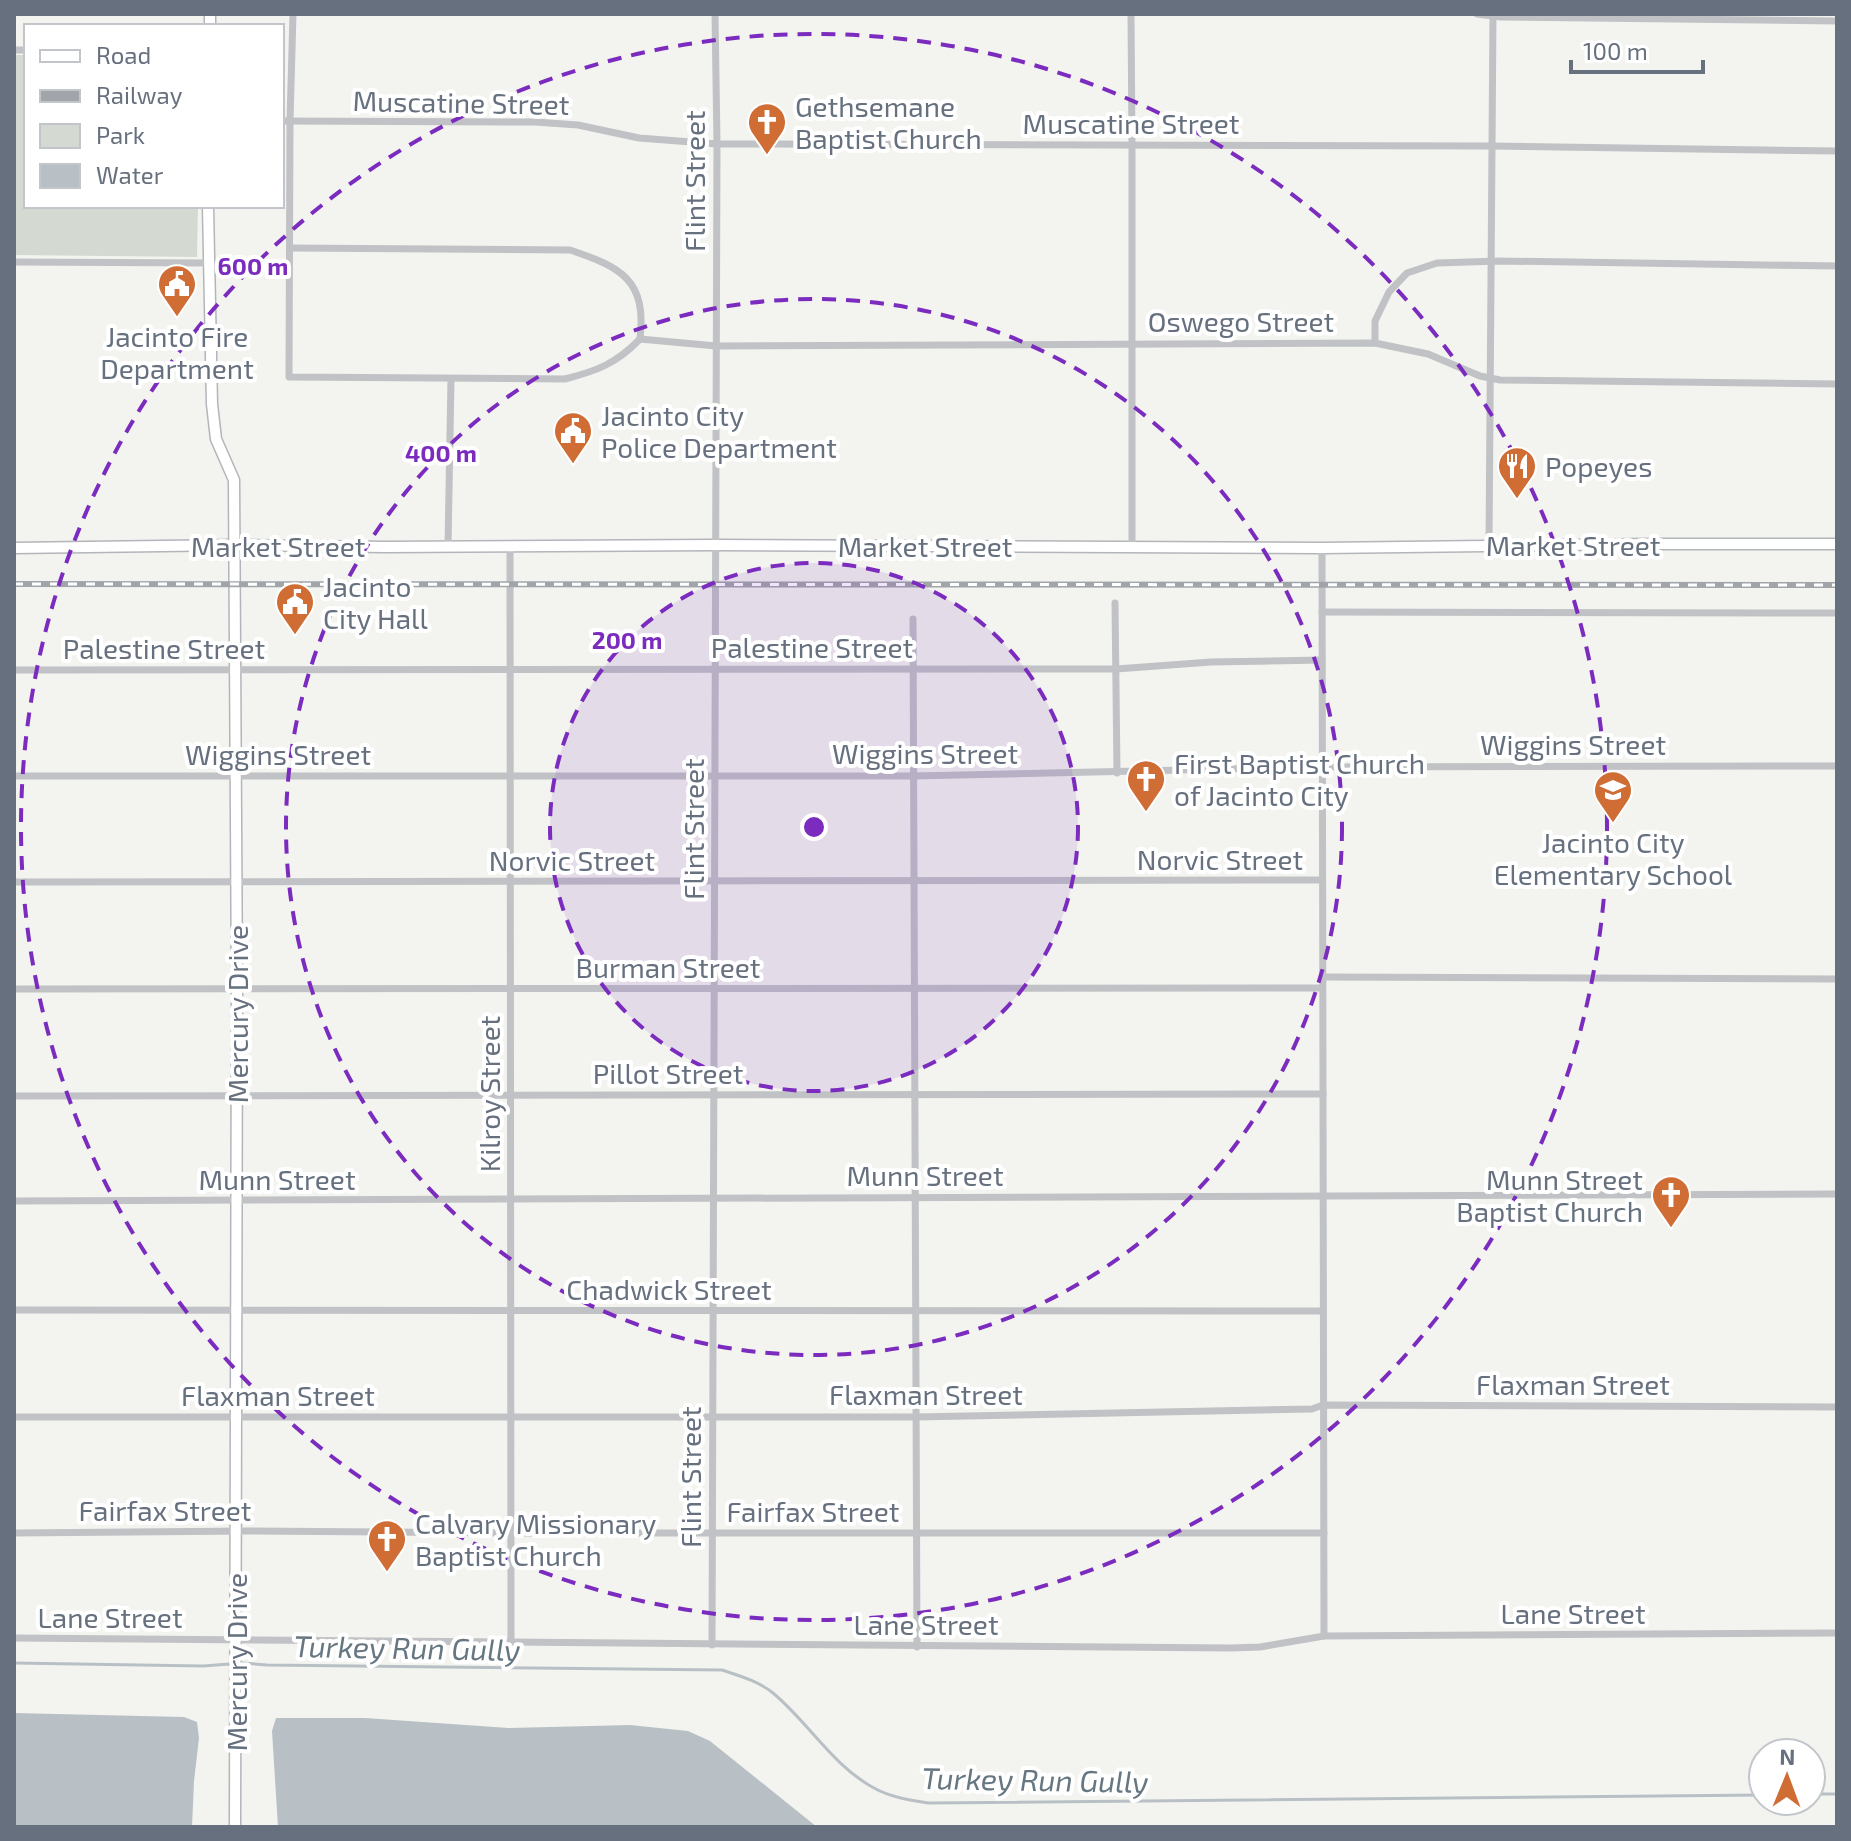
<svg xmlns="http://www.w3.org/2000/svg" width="1851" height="1841" viewBox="0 0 1851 1841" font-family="'Exo 2',sans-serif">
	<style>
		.green { fill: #d4dad2 }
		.water { fill: #b8c0c5 }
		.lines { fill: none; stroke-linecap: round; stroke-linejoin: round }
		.stream { stroke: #b8c0c5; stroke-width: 3 }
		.secondary-casing { stroke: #b2b5ba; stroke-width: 13 }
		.minor { stroke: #c0c2c5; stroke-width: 7 }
		.secondary { stroke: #fff; stroke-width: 10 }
		.rail-casing { stroke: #a1a5aa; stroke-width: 6 }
		.rail { stroke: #fff; stroke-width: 3; stroke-dasharray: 9; stroke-linecap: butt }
		.ring { fill: none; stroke: #7b2cbf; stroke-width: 4; stroke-dasharray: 14 10 }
		.labels { text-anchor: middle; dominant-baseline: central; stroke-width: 8; stroke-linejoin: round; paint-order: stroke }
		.street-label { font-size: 28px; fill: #66707e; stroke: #fff }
		.poi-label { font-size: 28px; fill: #66707e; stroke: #fff; text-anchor: start }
		.water-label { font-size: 30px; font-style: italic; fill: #677782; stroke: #fff }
		.centre { fill: #7b2cbf; stroke: #fff; stroke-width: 4 }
		.ring-label { font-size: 24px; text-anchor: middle; font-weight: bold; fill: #7b2cbf; stroke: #fff; stroke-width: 8; stroke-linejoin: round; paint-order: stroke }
	</style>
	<rect width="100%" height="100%" fill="#f3f4f0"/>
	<!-- green -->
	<path class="green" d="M14 55H26V206H198L197 257 14 255Z"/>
	<!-- water -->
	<g class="water">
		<path d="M14 1713 184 1717 197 1722 199 1738 194 1781 192 1827H14Z"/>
		<path d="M276 1718H365L509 1728 630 1725 688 1731 710 1741 817 1827H278L272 1731Z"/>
	</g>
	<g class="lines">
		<!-- stream -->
		<g class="stream">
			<path d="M14 1663 203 1666 243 1663 267 1665 722 1670C740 1676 758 1681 773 1693 808 1722 833 1766 874 1788 890 1797 909 1800 928 1803L1763 1795"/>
			<path d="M1811 1794H1837"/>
		</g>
		<!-- secondary casing -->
		<g class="secondary-casing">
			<g id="secondary">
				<path d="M210 26V14"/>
				<path d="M208 206 212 404 216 439 234 480 237 989 235 1827"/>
				<path d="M14 548 235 545 386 547 715 545 1322 548 1654 544H1837"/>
			</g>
		</g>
		<!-- minor -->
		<g class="minor">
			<path d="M293 14 290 121 289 377 565 379C597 371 617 363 640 339"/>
			<path d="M1131 14 1132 145V547"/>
			<path d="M1477 14 1501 17 1837 21"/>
			<path d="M14 50H26"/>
			<path d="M282 121 535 122 578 125 639 138 717 144 1491 146 1837 151"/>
			<path d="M290 248 570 250C621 267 647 280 640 339"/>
			<path d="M14 262 208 263"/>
			<path d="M640 339 716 346 1375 343 1428 354 1480 376 1500 380 1837 384"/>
			<path d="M1375 343V321L1389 292 1407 273 1437 263 1500 261 1837 266"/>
			<path d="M1489 545 1493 14"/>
			<path d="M448 546 451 379"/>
			<path d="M510 546 511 1642"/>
			<path d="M1322 548 1324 1636"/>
			<path d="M1115 603 1117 773"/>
			<path d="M1322 612 1837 613"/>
			<path d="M913 619 917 1647"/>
			<path d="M14 670 1116 669 1211 662 1322 660"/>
			<path d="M14 776H913L1323 767 1837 766"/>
			<path d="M14 882 1322 880"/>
			<path d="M1322 977 1837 979"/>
			<path d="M14 989 1322 988"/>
			<path d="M14 1096 1323 1094"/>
			<path d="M14 1201 1837 1194"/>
			<path d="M14 1310 1323 1311"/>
			<path d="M14 1417H916L1312 1409 1323 1405 1837 1407"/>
			<path d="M14 1533 249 1531 516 1533H1324"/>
			<path d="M14 1638 1231 1648 1260 1647 1324 1636 1837 1633"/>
			<path d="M712 1645 717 144 715 14"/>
		</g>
		<!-- secondary -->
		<use href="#secondary" class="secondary"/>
		<!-- rail casing -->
		<g class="rail-casing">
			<path id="rail" d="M14 584 1837 585"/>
		</g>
		<!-- rail -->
		<use href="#rail" class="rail"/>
	</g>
	<!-- distance rings -->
	<circle cx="814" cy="827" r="264" fill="#7b2cbf" fill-opacity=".12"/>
	<g class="ring">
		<circle cx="814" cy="827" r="264"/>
		<circle cx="814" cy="827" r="528"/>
		<circle cx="814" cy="827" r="793"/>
	</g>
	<!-- icons -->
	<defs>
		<g id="church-pin" transform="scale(2)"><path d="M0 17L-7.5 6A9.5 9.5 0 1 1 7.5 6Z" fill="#d06d34" stroke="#fff"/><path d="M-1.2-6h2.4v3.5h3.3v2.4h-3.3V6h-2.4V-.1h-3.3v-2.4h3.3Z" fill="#fff"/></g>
		<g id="civic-pin" transform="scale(2)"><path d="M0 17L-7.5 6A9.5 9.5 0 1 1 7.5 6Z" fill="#d06d34" stroke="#fff"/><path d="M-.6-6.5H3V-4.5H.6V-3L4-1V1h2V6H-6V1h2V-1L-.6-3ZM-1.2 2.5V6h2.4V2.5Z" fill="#fff"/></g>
		<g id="restaurant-pin" transform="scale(2)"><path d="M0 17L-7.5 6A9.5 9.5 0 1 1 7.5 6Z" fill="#d06d34" stroke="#fff"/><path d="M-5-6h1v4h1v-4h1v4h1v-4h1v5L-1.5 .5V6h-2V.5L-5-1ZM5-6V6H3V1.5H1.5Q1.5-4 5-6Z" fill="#fff"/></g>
		<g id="school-pin" transform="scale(2)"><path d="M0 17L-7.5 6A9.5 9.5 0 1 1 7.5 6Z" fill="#d06d34" stroke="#fff"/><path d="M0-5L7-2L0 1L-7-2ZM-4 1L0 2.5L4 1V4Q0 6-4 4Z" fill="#fff"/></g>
	</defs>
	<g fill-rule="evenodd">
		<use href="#church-pin" x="767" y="122"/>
		<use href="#civic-pin" x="177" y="284"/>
		<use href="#civic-pin" x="573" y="431"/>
		<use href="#restaurant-pin" x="1517" y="466"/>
		<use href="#civic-pin" x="295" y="602"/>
		<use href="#church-pin" x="1146" y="779"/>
		<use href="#school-pin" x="1613" y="790"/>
		<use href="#church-pin" x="1671" y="1195"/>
		<use href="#church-pin" x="387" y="1539"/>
	</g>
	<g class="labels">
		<!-- street labels -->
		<g class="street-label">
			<text transform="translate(461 102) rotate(1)">Muscatine Street</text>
			<text x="1131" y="123">Muscatine Street</text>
			<text transform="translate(694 181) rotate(-90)">Flint Street</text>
			<text x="1241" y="321">Oswego Street</text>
			<text x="1573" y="545">Market Street</text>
			<text x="278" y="546">Market Street</text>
			<text x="925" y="546">Market Street</text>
			<text x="812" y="647">Palestine Street</text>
			<text x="164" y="648">Palestine Street</text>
			<text x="1573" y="744">Wiggins Street</text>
			<text x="925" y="753">Wiggins Street</text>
			<text x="278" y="754">Wiggins Street</text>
			<text transform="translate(693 829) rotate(-90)">Flint Street</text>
			<text x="1220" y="859">Norvic Street</text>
			<text x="572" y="860">Norvic Street</text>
			<text x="668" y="967">Burman Street</text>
			<text transform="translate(237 1014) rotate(-90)">Mercury Drive</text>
			<text x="668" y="1073">Pillot Street</text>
			<text transform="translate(489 1094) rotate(-90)">Kilroy Street</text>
			<text x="925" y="1175">Munn Street</text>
			<text x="277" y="1179">Munn Street</text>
			<text x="669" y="1289">Chadwick Street</text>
			<text x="1573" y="1384">Flaxman Street</text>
			<text x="926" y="1394">Flaxman Street</text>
			<text x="278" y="1395">Flaxman Street</text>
			<text transform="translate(690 1477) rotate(-90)">Flint Street</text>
			<text x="165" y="1510">Fairfax Street</text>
			<text x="813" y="1511">Fairfax Street</text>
			<text x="1573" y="1613">Lane Street</text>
			<text x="110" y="1617">Lane Street</text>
			<text x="926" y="1624">Lane Street</text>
			<text transform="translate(236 1662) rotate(-90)">Mercury Drive</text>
		</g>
		<!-- poi labels -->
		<g class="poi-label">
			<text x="795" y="106">Gethsemane<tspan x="795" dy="32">Baptist Church</tspan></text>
			<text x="177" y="336" text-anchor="middle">Jacinto Fire<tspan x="177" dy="32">Department</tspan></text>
			<text x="601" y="415">Jacinto City<tspan x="601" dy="32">Police Department</tspan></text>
			<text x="1545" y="466">Popeyes</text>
			<text x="323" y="586">Jacinto<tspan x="323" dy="32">City Hall</tspan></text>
			<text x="1174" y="763">First Baptist Church<tspan x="1174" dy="32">of Jacinto City</tspan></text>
			<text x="1613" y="842" text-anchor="middle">Jacinto City<tspan x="1613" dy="32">Elementary School</tspan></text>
			<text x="1643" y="1179" text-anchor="end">Munn Street<tspan x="1643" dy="32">Baptist Church</tspan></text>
			<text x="415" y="1523">Calvary Missionary<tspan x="415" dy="32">Baptist Church</tspan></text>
		</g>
		<!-- water labels -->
		<g class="water-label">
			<text transform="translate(407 1647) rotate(1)">Turkey Run Gully</text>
			<text transform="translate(1035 1779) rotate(1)">Turkey Run Gully</text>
		</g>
	</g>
	<circle cx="814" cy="827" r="12" class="centre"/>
	<g class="ring-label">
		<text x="253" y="275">600 m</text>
		<text x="441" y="462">400 m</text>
		<text x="627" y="649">200 m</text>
	</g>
	<!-- border -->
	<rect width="1851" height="1841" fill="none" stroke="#66707e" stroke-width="32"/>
	<!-- legend -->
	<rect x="24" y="24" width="260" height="184" fill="#ffffff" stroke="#c2c6cb" stroke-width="2"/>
	<rect x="40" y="50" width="40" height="12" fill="#ffffff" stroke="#c2c6cb" stroke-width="2"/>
	<text x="96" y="64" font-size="24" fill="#66707e">Road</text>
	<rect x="40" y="90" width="40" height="12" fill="#a1a5aa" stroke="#c2c6cb" stroke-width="2"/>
	<text x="96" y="104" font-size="24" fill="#66707e">Railway</text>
	<rect x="40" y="124" width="40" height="24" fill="#d4dad2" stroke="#c2c6cb" stroke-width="2"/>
	<text x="96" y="144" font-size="24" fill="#66707e">Park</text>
	<rect x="40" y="164" width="40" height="24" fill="#b8c0c5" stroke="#c2c6cb" stroke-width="2"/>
	<text x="96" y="184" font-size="24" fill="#66707e">Water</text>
	<!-- north arrow -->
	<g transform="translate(1787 1777) rotate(1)"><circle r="38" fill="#ffffff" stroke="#c2c6cb" stroke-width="2"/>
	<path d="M0-6L14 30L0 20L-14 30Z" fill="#d06d34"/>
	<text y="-12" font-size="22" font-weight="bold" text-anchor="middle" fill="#66707e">N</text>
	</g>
	<!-- scale -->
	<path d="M1571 60v12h132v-12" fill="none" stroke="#66707e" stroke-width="4"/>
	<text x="1583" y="60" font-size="24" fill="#66707e" stroke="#ffffff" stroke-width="6" paint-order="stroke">100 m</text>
</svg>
